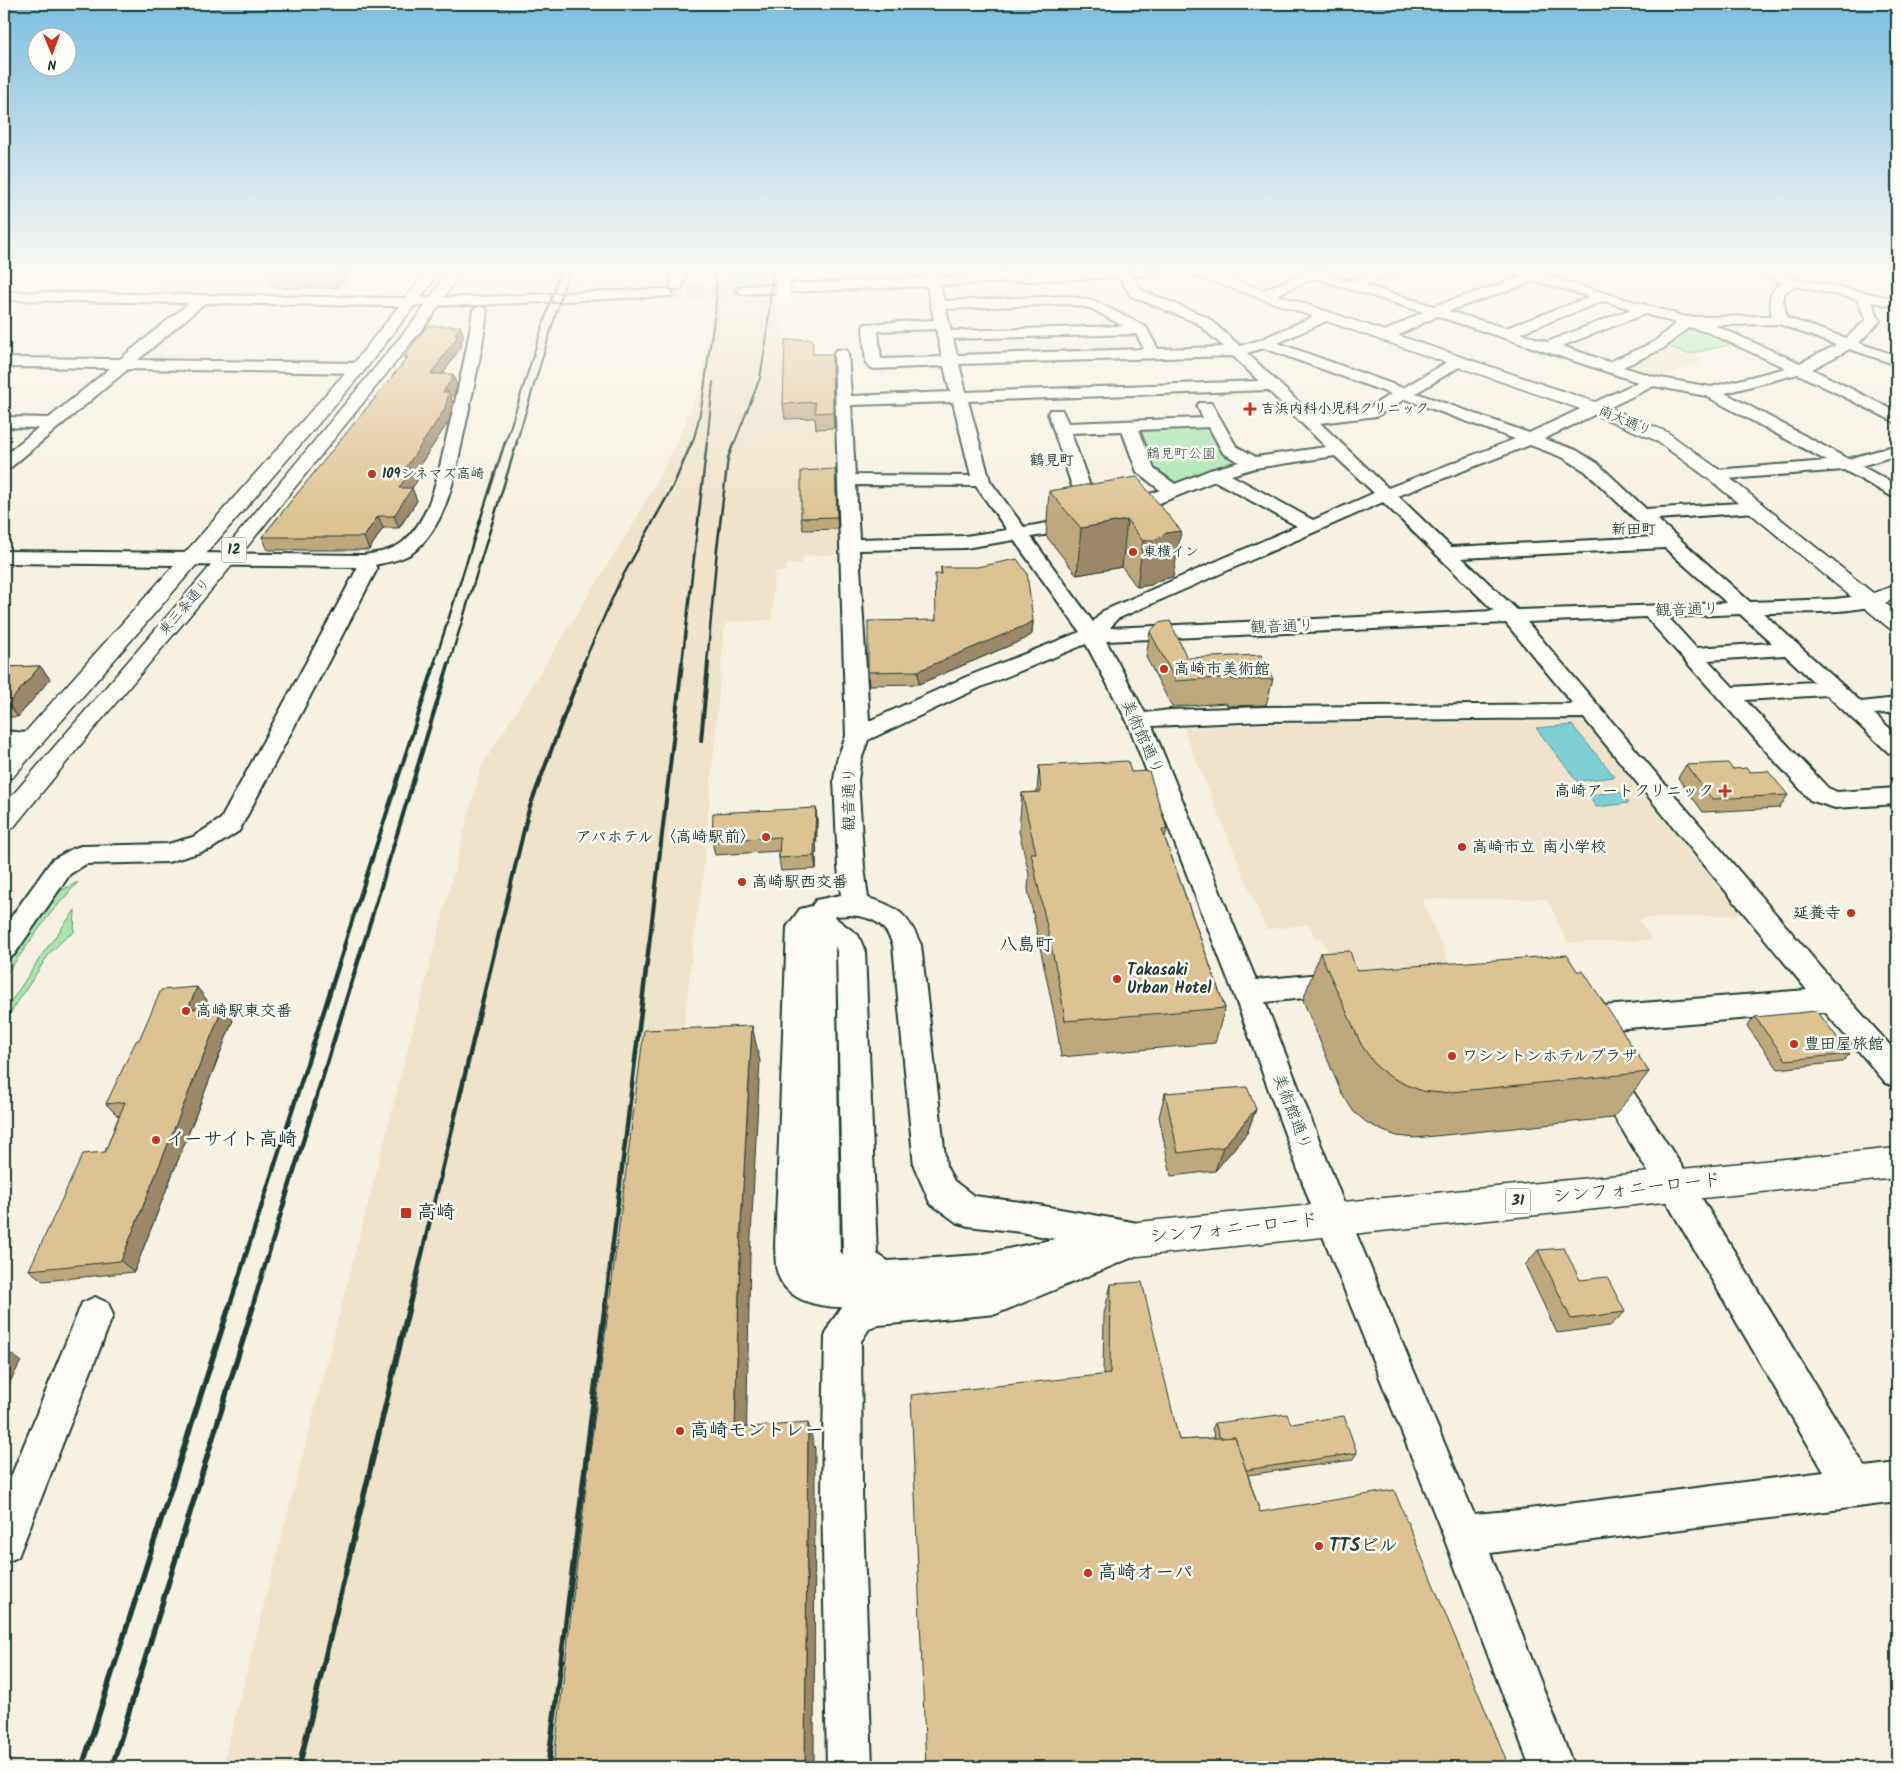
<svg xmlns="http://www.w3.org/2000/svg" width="1901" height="1771" viewBox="0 0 1901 1771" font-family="Kalam,'Klee One',sans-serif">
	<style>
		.built { fill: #efe3cb }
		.green { fill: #a7e5ad; stroke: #639170 }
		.water { fill: #7dced5; stroke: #579495 }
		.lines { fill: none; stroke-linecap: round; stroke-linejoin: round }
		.minor-tunnel { stroke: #cccdc0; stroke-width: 15; stroke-dasharray: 15 8; stroke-linecap: butt }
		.minor-casing { stroke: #1f3d34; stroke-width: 4 }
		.major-casing { stroke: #1f3d34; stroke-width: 3 }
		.minor { fill: #fdfcf7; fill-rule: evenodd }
		.major { fill: #fdfcf7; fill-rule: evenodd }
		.rail-far4 { stroke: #1f3d34; stroke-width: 2 }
		.rail-far3 { stroke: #1f3d34; stroke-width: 2.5 }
		.rail-far2 { stroke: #1f3d34; stroke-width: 4 }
		.rail-far1 { stroke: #1f3d34; stroke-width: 4.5 }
		.rail { stroke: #1f3d34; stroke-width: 5.5 }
		.minor-bridge-casing { stroke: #1f3d34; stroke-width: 17; stroke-linecap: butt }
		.minor-bridge { stroke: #fdfcf7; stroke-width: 15 }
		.wall { fill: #bea87e; stroke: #1f3d34 }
		.shaded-wall { fill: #9b8867; stroke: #1f3d34 }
		.building { fill: #ddc393; stroke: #1f3d34 }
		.poi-dot { fill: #c8321e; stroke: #fdfcf7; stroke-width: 2 }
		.labels { text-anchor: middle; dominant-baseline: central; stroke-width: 5; stroke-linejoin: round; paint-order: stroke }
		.far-poi-label { font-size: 14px; font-weight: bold; fill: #1f3d34; stroke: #fdfcf7; text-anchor: start }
		.far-street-label { font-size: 14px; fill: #1f3d34; stroke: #fdfcf7 }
		.far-park-label { font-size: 14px; fill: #3a5f4c; stroke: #fdfcf7 }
		.far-neighbourhood-label { font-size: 15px; font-weight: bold; fill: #1f3d34; stroke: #fdfcf7 }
		.shield { fill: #fdfcf7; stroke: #62766e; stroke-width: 1 }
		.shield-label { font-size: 15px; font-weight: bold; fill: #1f3d34 }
		.street-label { font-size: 16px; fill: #1f3d34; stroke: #fdfcf7 }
		.poi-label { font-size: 16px; font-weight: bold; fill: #1f3d34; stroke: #fdfcf7; text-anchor: start }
		.neighbourhood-label { font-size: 18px; font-weight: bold; fill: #1f3d34; stroke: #fdfcf7 }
		.near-poi-label { font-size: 19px; font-weight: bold; fill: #1f3d34; stroke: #fdfcf7; text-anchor: start }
		.near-street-label { font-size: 19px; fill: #1f3d34; stroke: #fdfcf7 }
	</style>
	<rect width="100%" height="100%" fill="#f7f1e3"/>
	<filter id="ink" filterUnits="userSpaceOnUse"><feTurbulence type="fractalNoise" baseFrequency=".02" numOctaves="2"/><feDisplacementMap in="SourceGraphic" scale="10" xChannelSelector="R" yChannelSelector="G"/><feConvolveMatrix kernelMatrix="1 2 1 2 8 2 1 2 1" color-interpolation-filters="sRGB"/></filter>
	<g filter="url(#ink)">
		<!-- built -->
		<g class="built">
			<path d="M137 271H278L255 291 214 293 146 292 160 283 179 274 135 273Z"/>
			<path d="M476 271H581L576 290 460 291Z"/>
			<path d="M675 271 673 285 604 290 609 272Z"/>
			<path d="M711 271H729V300L777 298 778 318 783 329 782 354 837 353 845 554 803 556 801 564H787L786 571 774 572 772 620 725 622 702 886 694 934 680 1064 760 1061 750 1256 746 1454 814 1767H222L481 767 638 516 676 445 701 386 713 302Z"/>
			<path d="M1663 344 1704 359 1700 363 1654 379 1622 369 1620 366Z"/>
			<path d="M1588 721 1749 914 1638 919 1652 940 1568 943 1547 899H1422L1450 965 1338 973 1322 938H1315L1309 925 1266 929 1185 733V728L1269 724Z"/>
		</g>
		<!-- green -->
		<g class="green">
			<path d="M729 271H765L762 281 729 282Z"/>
			<path d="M1687 324 1737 343 1688 354 1663 344Z"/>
			<path d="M1202 425 1209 428 1220 449 1233 457 1235 463 1180 484C1148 481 1145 456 1135 431L1139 428Z"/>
			<path d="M78 882 50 914 4 977V964L56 893Z"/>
			<path d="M75 910 74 932 63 940 49 954 4 1023V1012L44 952Z"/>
		</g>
		<!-- water -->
		<g class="water">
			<path d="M1572 725 1615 777 1577 781 1536 728Z"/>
			<path d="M1620 792 1629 803 1596 807 1588 795Z"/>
		</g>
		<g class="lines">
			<!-- minor-tunnel -->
			<path class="minor-tunnel" d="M665 293 743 290"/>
			<!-- minor casing -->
			<g class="minor-casing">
				<g id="minor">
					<path d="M672 271H686L682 289H672L670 286Z"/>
					<path d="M923 271H937L938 277 1072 271H1164L1157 275 1132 276 1141 290 1207 317 1240 346 1260 340 1321 313H1331L1333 316 1331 319 1278 343 1403 388 1454 358H1464L1467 361 1464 364 1416 393 1529 433 1638 382 1437 316 1391 339H1381L1379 336 1381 333 1423 312 1315 278 1269 298H1259L1257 295 1259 292 1302 274 1299 271H1328L1326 273 1351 281 1378 271H1398L1396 274 1364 285 1434 306 1522 277 1511 274 1509 271H1530L1686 317 1772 316C1769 301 1768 291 1782 283L1760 274 1758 271H1777L1797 279 1897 299V307L1872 302 1880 321 1859 343 1897 356V365L1850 349 1812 369 1897 412V423L1798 374 1725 393 1848 459 1897 445V455L1861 466 1897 485V497L1891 496 1844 470 1715 480 1709 479 1706 475 1709 471 1715 470 1827 461 1706 396 1654 386 1544 439 1576 450 1597 463 1646 509 1755 502 1761 503 1764 507 1761 511 1755 512 1657 519 1750 602 1834 599 1870 595 1877 597 1880 601 1877 605C1841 614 1801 612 1763 613L1861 702 1897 698V712L1874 714 1897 735V755L1889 753 1827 695 1745 700 1828 788 1837 792 1897 788V804L1835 808 1810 800 1646 617 1527 622 1842 992 1897 1053V1087L1886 1083 1825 1012 1577 1032 1567 1028 1562 1020 1567 1012 1577 1008 1807 990 1584 718 1265 721 1152 726 1256 980 1343 972 1353 975 1357 983 1353 991 1343 994 1265 1002 1350 1219 1474 1514 1520 1510 1824 1472 1663 1196 1593 1082 1589 1073 1593 1064 1604 1060 1615 1064 1687 1174 1865 1467 1897 1463V1502L1490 1553 1574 1767H1530L1443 1535 1316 1219 1233 992 1127 721 1086 644 981 687 868 740 861 760 858 780 864 867 868 898C899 907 908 915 921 945L946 1166 954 1181 974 1196 1021 1202 1138 1223 1150 1228 1155 1239 1150 1250 996 1314 879 1325 869 1329 861 1341 862 1492 872 1767H827L822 1492 825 1337 830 1324 842 1307C817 1307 784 1300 777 1271 775 1264 776 1255 775 1247L787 927 800 909 812 906 816 900 841 895 838 867 834 780 837 760 846 736 834 353 836 350H846L848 353 851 396 950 392 944 366 874 369 869 367 866 364 863 327 865 324 934 320 927 286 743 294 736 290 743 286 925 278ZM1119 277 1131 296 1197 323 1224 347 1158 349 1146 327 1094 301 1067 296 944 301 940 285ZM1536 281 1590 297 1506 328 1448 311ZM1795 286 1857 299 1866 320 1846 338 1787 318 1783 301 1785 292ZM1604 301 1631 309 1547 342 1520 333ZM1067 304 1090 308 1123 326 951 331 946 309ZM1645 314 1676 323 1654 342 1609 362 1562 346ZM1779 324 1836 345 1800 363 1714 325ZM1689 327 1707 332 1786 368 1711 387 1655 377 1623 367 1664 348ZM936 329 942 357 881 359 878 331ZM1136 334 1144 349 957 355 953 339ZM1264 348 1391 394 1367 409 1311 414 1247 353ZM1233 356 1259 381 966 392 959 364ZM1268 390 1326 447 1256 457 1236 446 1213 406 1211 403H1199L1197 406 1203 418 1068 423 1062 410H1050L1048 413 1074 492 1077 496 1102 512H1112L1115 516 1121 517 1127 516 1215 481 1297 526 1103 611 1093 622 1031 537 1082 529 1089 527 1091 523 1089 519 1082 517 1024 527 990 481 968 401ZM1405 399 1515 439 1388 488 1320 423 1377 416ZM953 402 971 476 855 475 851 405ZM1209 427 1223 453 1239 462 1210 470 1175 484 1154 469 1139 430ZM1122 431 1137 472 1160 490 1117 507 1091 489 1071 433ZM1530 445 1564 458 1585 471 1654 537 1451 547 1398 496ZM1335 456 1374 493 1313 520 1231 475 1255 468ZM856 485 976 486 1007 530 965 536 859 539ZM1383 502 1494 611 1110 628 1117 619ZM1014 540 1080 632 966 677 869 721 859 550 965 548ZM1665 548 1727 603 1517 610 1462 558ZM1740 614 1772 643 1696 648 1668 617ZM1506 623 1573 704 1265 707 1170 710 1145 713 1106 641ZM1785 655 1814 682 1733 687 1708 660ZM850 915C873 917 885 923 893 945L914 1166 930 1203 956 1222 968 1226 1021 1232 1055 1239 979 1255 888 1261 877 1254 865 951 858 935 834 917 835 916ZM835 946 837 951 843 1255 840 1251Z"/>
					<path d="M665 289 670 290 672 293 670 296 479 305 391 306 205 303 138 360 358 363 363 365 366 368 363 371 358 373 128 369 10 468 4 469V456L38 428 4 427V417L49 418 110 368 4 367V358L120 359 189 303 4 300V292L391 298 479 297Z"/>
					<path d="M480 306 487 310C483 348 474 385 466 423 456 466 451 517 417 549 407 559 388 562 375 565L377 569 239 831 211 849 168 862 86 864 70 874 14 955 4 959V927L52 860 72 849 81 846 168 844 193 837 221 819 357 569 356 567 4 563V551L363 555C376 553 392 551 403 542 435 515 440 461 450 423 459 385 468 348 473 310Z"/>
					<path d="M4 731 38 734 42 739 38 744 30 746 4 745Z"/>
					<path d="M95 1297 108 1303 113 1315 18 1557 4 1563V1494L82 1303Z"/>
				</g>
			</g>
			<!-- major casing -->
			<g class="major-casing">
				<g id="major">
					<path d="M427 271H441L364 371 13 777 4 779V756L352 365Z"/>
					<path d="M447 271H461L432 317 234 563 87 737 13 828 4 831V805L220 555 421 312Z"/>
					<path d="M1188 271H1208L1601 404 1667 432 1721 471 1873 593 1897 585V598L1885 603 1897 612V629L1889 628 1709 479 1655 440 1589 412 1190 274Z"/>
					<path d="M1897 1148V1178L1138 1256 1125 1251 1120 1239 1125 1227 1138 1222Z"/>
				</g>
			</g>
			<!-- minor -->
			<use href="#minor" class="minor"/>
			<!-- major -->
			<use href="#major" class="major"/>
			<!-- rail-far4 -->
			<g class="rail-far4">
				<path d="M505 444 560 271"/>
				<path d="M516 444 569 271"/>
				<path d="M692 444C702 414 705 383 709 352 713 325 719 299 715 271"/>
				<path d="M707 444 713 382"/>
				<path d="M734 444 760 378 766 343 773 271"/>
			</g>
			<!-- rail-far3 -->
			<g class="rail-far3">
				<path d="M434 664 505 442"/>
				<path d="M449 664 517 442"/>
				<path d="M583 664 620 581 673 486 692 442"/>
				<path d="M682 664 707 442"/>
				<path d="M707 664 717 549 728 458 734 442"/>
			</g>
			<!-- rail-far2 -->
			<g class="rail-far2">
				<path d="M701 741 708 663"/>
				<path d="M344 946 435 663"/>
				<path d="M363 946 449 663"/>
				<path d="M496 946 529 809 584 663"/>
				<path d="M649 946 682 663"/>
			</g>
			<!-- rail-far1 -->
			<g class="rail-far1">
				<path d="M229 1308 345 945"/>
				<path d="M252 1308 363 945"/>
				<path d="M409 1308 496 945"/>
				<path d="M605 1308 649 945"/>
			</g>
			<!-- rail -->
			<g class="rail">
				<path d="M82 1767 229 1307"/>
				<path d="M112 1767 253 1307"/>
				<path d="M299 1767 409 1307"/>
				<path d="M548 1767 605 1307"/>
			</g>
			<!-- minor-bridge casing -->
			<g class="minor-bridge-casing">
				<path id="minor-bridge" d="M783 282V294"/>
			</g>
			<!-- minor-bridge -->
			<use href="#minor-bridge" class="minor-bridge"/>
		</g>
		<!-- wall -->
		<g class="wall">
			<path d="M355 271 337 288H274L268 274Z"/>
			<path d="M460 326 464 337 461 341 462 345 443 374 457 386 455 393 451 398 453 404 449 421 414 474 417 481 412 488 417 501 399 528H383L369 550H268L262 537 405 361 404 357Z"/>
			<path d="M814 354 833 369 834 428 816 429 815 418 785 419 783 404Z"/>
			<path d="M835 469 838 529 803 530 801 518Z"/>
			<path d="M1137 477 1173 577 1159 580 1151 585 1137 587 1122 567 1077 575 1046 536 1049 491Z"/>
			<path d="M941 567 1033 621 1032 634 1025 639 919 684 869 685 868 672 936 620 941 574Z"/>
			<path d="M1150 632 1187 658 1273 679 1266 705 1227 706 1226 703 1172 707 1146 657Z"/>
			<path d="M40 666 50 679 18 717H4V667Z"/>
			<path d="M1686 765 1732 769 1750 772 1788 795 1779 808 1703 812 1678 778Z"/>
			<path d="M1039 766 1131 772 1167 829 1165 838 1225 1008 1215 1043 1061 1057 1056 1023 1028 890 1029 874 1019 831 1022 793 1037 792Z"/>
			<path d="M816 808 817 821 816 869 781 871 779 858V851L715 855 712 841Z"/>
			<path d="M1320 953 1356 970 1577 971 1649 1072 1613 1118 1415 1138 1397 1136 1383 1131 1366 1122 1354 1112 1341 1092 1303 1000Z"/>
			<path d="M207 1000 204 1008 233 1020 134 1272 43 1281 29 1270 105 1152 119 1116H118L106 1104 139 1040Z"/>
			<path d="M1755 1017 1850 1054 1842 1062 1778 1069 1747 1026Z"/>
			<path d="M1165 1093 1256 1109 1247 1133 1215 1171 1171 1176 1159 1117Z"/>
			<path d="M1538 1250 1580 1280 1625 1312 1610 1326 1557 1333 1525 1265Z"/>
			<path d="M1111 1284 1179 1440 1215 1438 1212 1429 1215 1423 1291 1424 1357 1453 1352 1460 1248 1475 1260 1512 1103 1375 1104 1314Z"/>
		</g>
		<!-- shaded-wall -->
		<g class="shaded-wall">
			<path d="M336 271H355L337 288 332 274Z"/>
			<path d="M460 326 464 337 461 341 462 345 435 386 431 374Z"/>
			<path d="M832 354 833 369 834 428 833 412Z"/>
			<path d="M453 374 457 386 455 393 451 398 453 404 449 421 414 474 417 481 412 488 417 501 399 528 394 516 399 488 405 469 443 392Z"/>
			<path d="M835 469 836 481 838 529 837 517Z"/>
			<path d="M378 516 383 528 369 550 364 537Z"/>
			<path d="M1127 520 1122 567 1077 575 1081 528Z"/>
			<path d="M1181 531 1173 577 1159 580 1151 585 1137 587 1143 541 1166 533Z"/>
			<path d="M1033 621 1032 634 1025 639 919 684 918 671Z"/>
			<path d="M40 666 50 679 18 717 8 704Z"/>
			<path d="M816 808 817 821 816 869 814 856Z"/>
			<path d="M197 987 207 1000 199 1022 188 1009Z"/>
			<path d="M223 1007 233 1020 134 1272 121 1261Z"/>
			<path d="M752 1026 760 1061 750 1256 746 1454 735 1428 741 1224Z"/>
			<path d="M1256 1109 1247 1133 1215 1171 1223 1147Z"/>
			<path d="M4 1349 21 1361 4 1394Z"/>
			<path d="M808 1423 815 1449 814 1767H805Z"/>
		</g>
		<!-- building -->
		<g class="building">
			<path d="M271 271H336L332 274H268Z"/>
			<path d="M427 326H460L455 334H459L431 374H453L451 381 443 392H449L445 409 405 469H412L399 488H412L394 516H378L364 537H262L408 357H404Z"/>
			<path d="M812 339 813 354H832L833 412 815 413V402L783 404 785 340Z"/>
			<path d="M835 469 837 517 801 518V471Z"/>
			<path d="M1137 477 1181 531 1166 533 1158 539 1143 541 1127 520 1081 528 1049 491Z"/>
			<path d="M1017 559 1027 573 1033 621 1026 625 918 671 868 672V621L936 620 935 574H942L941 567H977Z"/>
			<path d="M1170 621 1187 658 1261 655 1273 679 1233 680 1231 677 1176 681 1150 632 1158 623Z"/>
			<path d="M40 666 8 704H4V667Z"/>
			<path d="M1128 761 1131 772 1149 771 1167 829 1162 830 1225 1008 1065 1021 1060 987 1031 853H1036L1022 793 1041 792 1039 766Z"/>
			<path d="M1728 763 1732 769 1747 768 1750 772 1768 771 1788 795 1712 799 1686 765Z"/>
			<path d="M816 808 814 856 779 858 780 837 712 841 713 813Z"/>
			<path d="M1350 951 1356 970 1567 955 1577 971H1583L1649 1072 1441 1093 1422 1091 1407 1085 1389 1076 1376 1066 1362 1046 1320 953Z"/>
			<path d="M197 987 188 1009 223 1007 121 1261 29 1270 83 1154 105 1152 125 1102 106 1104 136 1041 139 1040 161 990Z"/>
			<path d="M1817 1011 1850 1054 1786 1060 1755 1017Z"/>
			<path d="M752 1026 741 1224 735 1428 808 1423 805 1767H553L590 1453 644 1030Z"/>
			<path d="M1247 1087 1256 1109 1223 1147 1178 1153 1165 1093Z"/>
			<path d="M1564 1248 1580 1280 1607 1277 1625 1312 1571 1319 1538 1250Z"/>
			<path d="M1142 1282 1179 1440 1235 1437 1260 1512 1394 1490 1509 1767H926L911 1395 1110 1374 1111 1284Z"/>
			<path d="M1287 1414 1291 1424 1344 1416 1357 1453 1246 1470 1235 1437 1220 1438 1215 1423Z"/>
		</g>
	</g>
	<!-- sky -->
	<linearGradient id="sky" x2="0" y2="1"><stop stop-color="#7dbee0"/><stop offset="0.52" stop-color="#fbf9f2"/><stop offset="1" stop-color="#fbf9f2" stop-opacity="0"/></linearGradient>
	<rect width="1901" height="519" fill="url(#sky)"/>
	<!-- markers -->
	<g class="poi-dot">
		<path d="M1247.5 401.5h5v5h5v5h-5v5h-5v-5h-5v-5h5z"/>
		<circle cx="372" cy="474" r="5"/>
		<circle cx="1133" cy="552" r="5"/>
		<circle cx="1164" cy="669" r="5"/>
		<path d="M1722.5 783.5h5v5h5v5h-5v5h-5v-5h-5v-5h5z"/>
		<circle cx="766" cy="837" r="5"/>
		<circle cx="1462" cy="847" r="5"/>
		<circle cx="742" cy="882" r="5"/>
		<circle cx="1851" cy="913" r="5"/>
		<circle cx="1117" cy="979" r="5"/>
		<circle cx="186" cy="1011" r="5"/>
		<circle cx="1794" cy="1044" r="5"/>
		<circle cx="1452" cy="1056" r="5"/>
		<circle cx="156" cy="1140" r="5"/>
		<rect x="400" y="1207" width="12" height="12" rx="2.5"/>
		<circle cx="680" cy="1431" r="5"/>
		<circle cx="1319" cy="1546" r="5"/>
		<circle cx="1088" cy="1573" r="5"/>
	</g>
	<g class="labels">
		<!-- far-poi labels -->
		<g class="far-poi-label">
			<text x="1261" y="409">吉浜内科小児科クリニック</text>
			<text x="382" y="474">109シネマズ高崎</text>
			<text x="1143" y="552">東横イン</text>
		</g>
		<!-- far-street labels -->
		<g class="far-street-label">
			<text transform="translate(1625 421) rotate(23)">南大通り</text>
			<text transform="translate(185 607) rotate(-49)">東三条通り</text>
		</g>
		<!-- far-park labels -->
		<g class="far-park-label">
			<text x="1181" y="454">鶴見町公園</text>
		</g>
		<!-- far-neighbourhood labels -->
		<g class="far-neighbourhood-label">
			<text x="1052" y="461">鶴見町</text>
			<text x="1634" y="530">新田町</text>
		</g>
		<!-- shield labels -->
		<g class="shield">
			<rect x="221.5" y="537.5" width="25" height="25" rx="4"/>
			<rect x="1505.5" y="1188.5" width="25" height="25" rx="4"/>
		</g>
		<g class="shield-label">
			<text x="234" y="550">12</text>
			<text x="1518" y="1201">31</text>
		</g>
		<!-- street labels -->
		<g class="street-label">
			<text transform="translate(1687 610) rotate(-2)">観音通り</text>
			<text transform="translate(1282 627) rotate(-2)">観音通り</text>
			<text transform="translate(1142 737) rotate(66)">美術館通り</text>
			<text transform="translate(849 799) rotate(-90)">観音通り</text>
			<text transform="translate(1292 1112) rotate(69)">美術館通り</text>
		</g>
		<!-- poi labels -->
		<g class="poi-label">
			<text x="1174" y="669">高崎市美術館</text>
			<text x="1714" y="791" text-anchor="end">高崎アートクリニック</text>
			<text x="756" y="837" text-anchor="end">アパホテル 〈高崎駅前〉</text>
			<text x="1472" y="847">高崎市立 南小学校</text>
			<text x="752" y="882">高崎駅西交番</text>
			<text x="1841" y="913" text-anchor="end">延養寺</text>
			<text x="1127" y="970">Takasaki<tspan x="1127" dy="18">Urban Hotel</tspan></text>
			<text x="196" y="1011">高崎駅東交番</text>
			<text x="1804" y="1044">豊田屋旅館</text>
			<text x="1462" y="1056">ワシントンホテルプラザ</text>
		</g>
		<!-- neighbourhood labels -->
		<g class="neighbourhood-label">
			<text x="1026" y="945">八島町</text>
		</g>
		<!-- near-poi labels -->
		<g class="near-poi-label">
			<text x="166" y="1140">イーサイト高崎</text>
			<text x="417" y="1213">高崎</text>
			<text x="690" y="1431">高崎モントレー</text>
			<text x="1329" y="1546">TTSビル</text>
			<text x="1098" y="1573">高崎オーパ</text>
		</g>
		<!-- near-street labels -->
		<g class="near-street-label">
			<text transform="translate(1637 1189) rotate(-6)">シンフォニーロード</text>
			<text transform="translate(1234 1229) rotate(-6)">シンフォニーロード</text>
		</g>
	</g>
	<!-- margin -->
	<rect width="1901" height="1771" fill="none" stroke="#fdfcf7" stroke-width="20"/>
	<rect x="10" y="10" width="1881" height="1751" fill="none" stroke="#1f3d34" stroke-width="2" filter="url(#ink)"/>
	<!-- north arrow -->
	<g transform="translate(52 52) rotate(179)"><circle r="24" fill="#fdfcf7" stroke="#a4b0a9"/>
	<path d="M0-4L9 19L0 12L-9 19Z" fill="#c8321e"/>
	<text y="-8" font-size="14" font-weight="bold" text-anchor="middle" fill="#1f3d34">N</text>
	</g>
</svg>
